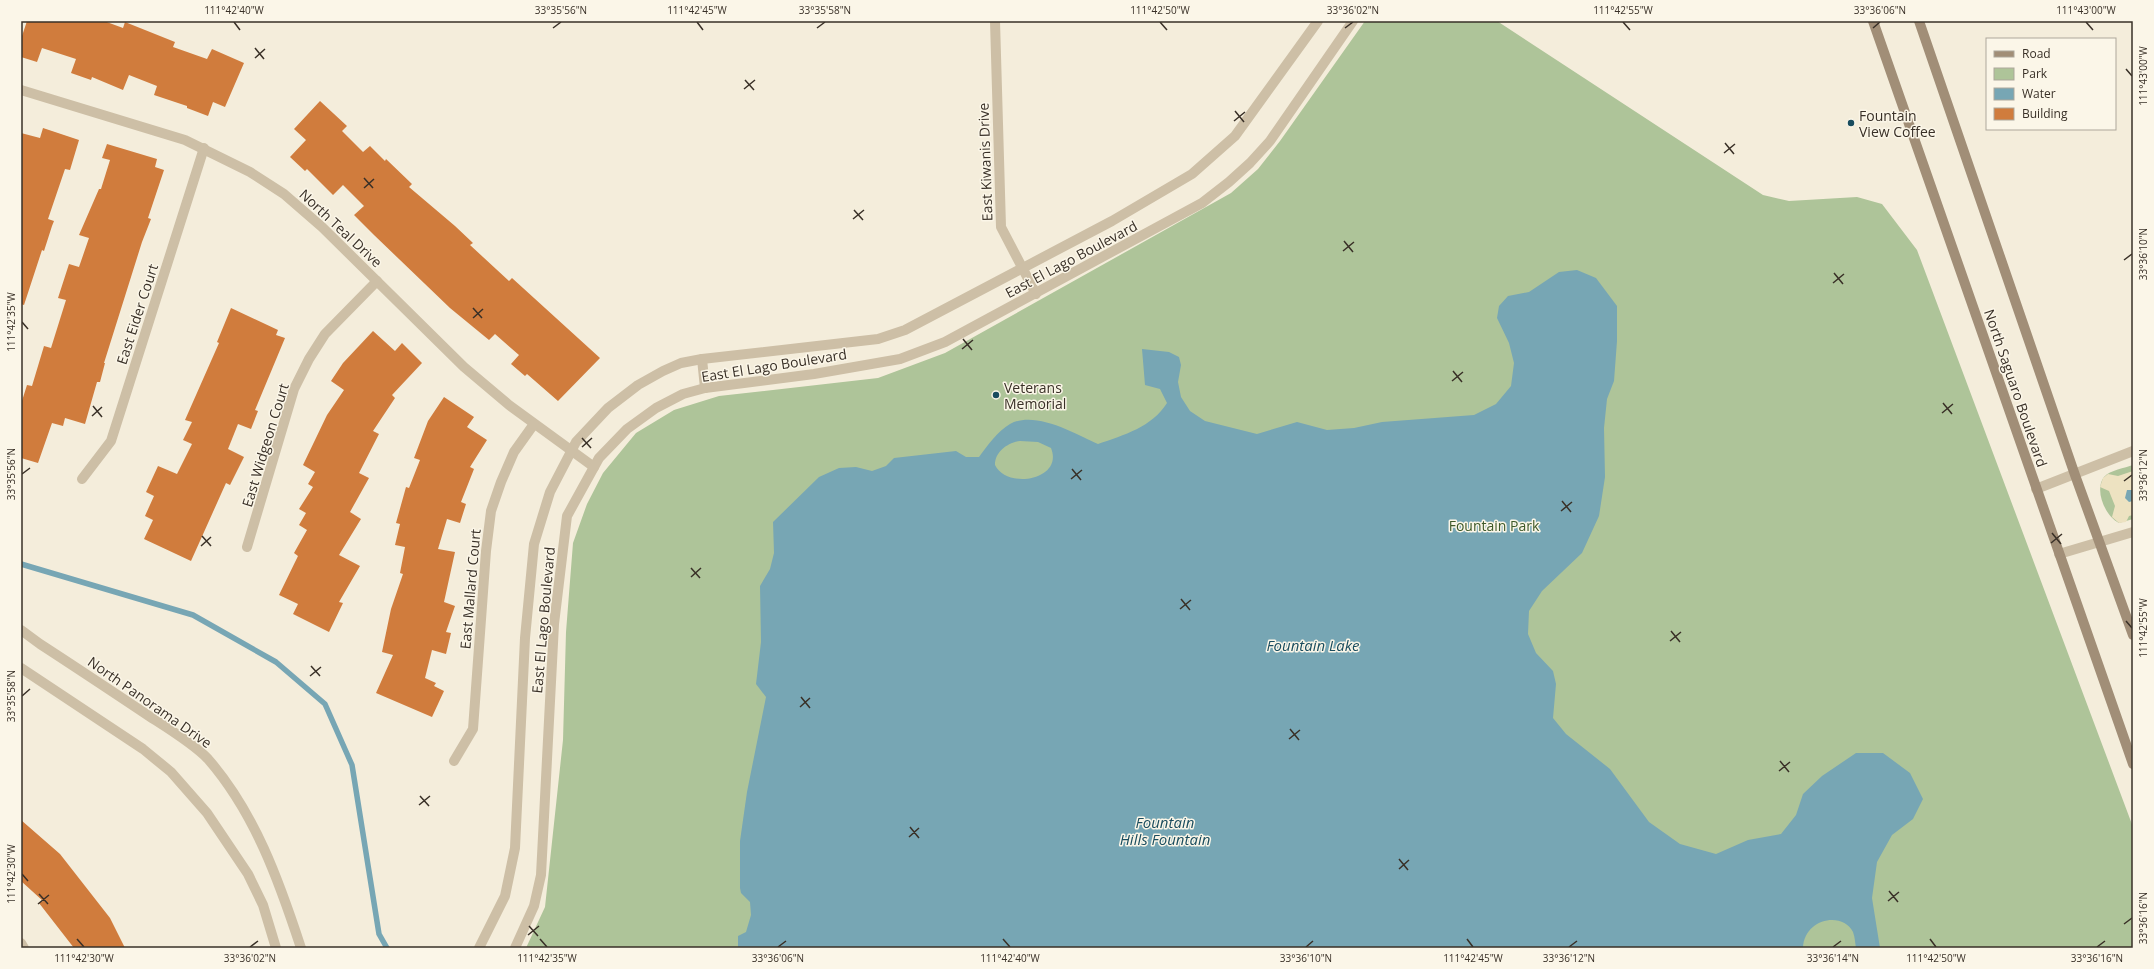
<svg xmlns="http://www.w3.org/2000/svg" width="2154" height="969" viewBox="0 0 2154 969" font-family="'Open Sans',sans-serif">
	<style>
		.green { fill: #aec499 }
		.plaza { fill: #ede2c1 }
		.water { fill: #77a6b4; fill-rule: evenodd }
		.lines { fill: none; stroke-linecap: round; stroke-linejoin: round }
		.stream { stroke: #77a6b4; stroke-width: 5.5 }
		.building { fill: #d07c3d }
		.minor { stroke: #cdbfa6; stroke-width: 10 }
		.tertiary { stroke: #cdbfa6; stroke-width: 10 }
		.secondary { stroke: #a18e77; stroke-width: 10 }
		.ticks { fill: none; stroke: #393027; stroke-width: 1.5 }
		.poi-dot { fill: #194c5e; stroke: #fbf6e8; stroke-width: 1.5 }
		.labels { text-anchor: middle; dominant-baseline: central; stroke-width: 3; stroke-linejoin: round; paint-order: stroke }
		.poi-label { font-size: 14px; fill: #393027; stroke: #fbf6e8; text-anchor: start }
		.street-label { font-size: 14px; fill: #393027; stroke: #fbf6e8 }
		.park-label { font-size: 14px; fill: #3e5929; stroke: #fbf6e8 }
		.water-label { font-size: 15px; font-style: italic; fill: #194c5e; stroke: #fbf6e8 }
		.neatline { fill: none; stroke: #393027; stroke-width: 1.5 }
		.ticks-label { font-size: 10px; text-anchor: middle; fill: #393027 }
	</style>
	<rect width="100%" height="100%" fill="#f4eddb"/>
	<!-- green -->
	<g class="green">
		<path d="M1365 21H1497L1763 195 1789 201 1857 197 1882 204 1917 250 2133 827V948H526L545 907 563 740 566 632 573 543 587 504 603 473 636 433 674 410 719 396 878 378 945 353 1231 193 1258 169 1280 141Z"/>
		<path d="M2133 465V519L2119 523C2105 516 2094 490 2104 477 2110 470 2125 468 2133 465Z"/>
	</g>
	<!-- plaza -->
	<path class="plaza" d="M2133 471V515L2129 516 2126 522 2119 523 2112 517 2115 506 2109 491 2100 487 2103 478 2108 474 2118 476Z"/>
	<!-- water -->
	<g class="water">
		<path d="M1577 270 1596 278 1617 306V341L1614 381 1607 399 1604 428 1605 477 1599 516 1582 553 1542 591 1529 611 1528 634 1536 653 1553 671 1556 684 1553 718 1566 734 1610 769 1649 822 1680 844 1716 854 1748 840 1781 834 1796 815 1803 794 1822 776 1856 753H1883L1910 773 1923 799 1913 819 1892 835 1877 862 1872 898 1880 948H1856C1855 943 1855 937 1853 932 1843 911 1804 918 1803 948H738V936L746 932 751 915 750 902 741 893 740 888V841L747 792 766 697 756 684 761 642 760 586 770 569 774 553 773 522 819 477 839 468 856 467 872 471 886 466 894 458 956 451 966 457H979C987 446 998 431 1010 424 1035 410 1076 434 1098 444 1124 435 1152 427 1167 403L1160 389 1145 385 1142 349 1169 352 1179 357 1181 365 1178 382 1181 397 1190 411 1205 421 1257 434 1297 422 1327 430 1354 428 1382 422 1474 415 1496 404 1511 386 1514 363 1509 343 1497 318 1499 306 1508 296 1529 292 1559 272ZM1020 441 1038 442 1051 448C1064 480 1007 490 995 465 995 452 1007 443 1020 441Z"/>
		<path d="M2127 490H2133V501L2129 502 2125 498Z"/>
	</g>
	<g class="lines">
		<!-- stream -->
		<path class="stream" d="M21 564 193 615 276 662 325 704 352 765 379 934 387 948"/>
	</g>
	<!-- building -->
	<g class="building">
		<path d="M27 21H104L123 28 125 22 175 42 173 47 207 59 212 49 244 63 225 107 213 102 208 116 187 108V106L154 95 157 86 129 75 123 90 92 77 91 80 71 73 76 59 42 48 37 62 21 57V39Z"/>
		<path d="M320 101 347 126 342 131 363 152 370 146 385 161 386 159 412 184 409 187 455 226 473 243 470 245 509 281 512 278 600 358 558 401 527 374 525 376 511 364 519 355 495 334 489 340 450 308 374 235 354 215 364 206 343 185 333 195 307 169 305 171 290 157 306 140 294 129Z"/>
		<path d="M43 128 79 140 70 170 65 169 48 219 54 221 52 226 44 251 42 250 24 305 21 304V133L40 138Z"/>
		<path d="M107 144 157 159 155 167 164 170 148 218 151 219 142 242 104 363H105L100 382H97L85 424 65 418 63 426 52 423 38 463 21 458V404L27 385 32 386 44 346 51 348 66 300 58 298 69 264 79 267 89 238 79 235 99 189H101L110 160 102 158Z"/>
		<path d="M231 308 278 330 276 335 285 338 255 410 258 411 251 429 238 424 228 449 244 457 230 485 226 483 191 561 144 539 153 520 145 516 154 496 146 492 158 466 177 474 192 444 183 440 192 422 185 420 219 343 217 342Z"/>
		<path d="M373 331 395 351 402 343 422 363 392 395 395 398 373 431 379 434 359 473 369 478 350 512 361 519 339 555 360 566 339 602 343 603 329 632 293 614 298 604 279 595 298 556 294 553 307 530 299 525 306 513 299 509 313 487 308 484 315 472 303 465 327 415 344 390 331 381 343 363Z"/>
		<path d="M444 397 474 417 467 427 487 440 470 467 474 469 461 502 466 504 460 523 447 519 438 549 455 552 444 602 455 606 446 632 451 633 446 654 432 650 425 678 436 683 434 686 444 691 432 717 376 693 393 655 382 652 391 609 403 574 400 573 405 547 395 545 400 524 396 523 406 487 409 488 420 460 414 458 428 421Z"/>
		<path d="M21 820 60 854 110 918 125 948H74L39 903 43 901 21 881Z"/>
	</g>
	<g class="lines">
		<!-- minor -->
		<g class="minor">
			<path d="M995 21 1001 227 1036 294"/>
			<path d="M21 90 185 140 250 172 284 194 322 227 464 367 509 405 594 467"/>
			<path d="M82 479 111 441 204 148"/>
			<path d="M247 547 294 389 309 359 325 334 377 281"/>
			<path d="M2059 554 2133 532"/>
			<path d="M21 630 40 644C77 668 113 692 149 716 166 727 194 744 208 759 255 813 279 881 301 948"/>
			<path d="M21 668 143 749 171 772 207 813 248 874 263 905 276 948"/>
			<path d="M454 761 473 729 486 551 491 511 501 482 514 452 534 424"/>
			<path d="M21 943 24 948"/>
		</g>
		<!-- tertiary -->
		<g class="tertiary">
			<path d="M702 359 705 388"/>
			<path d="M2036 489 2133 451"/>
			<path d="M479 948 505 896 515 848 525 638 534 544 550 492 576 442 608 408 638 385 663 371 681 363 702 359 878 339 905 330 1112 221 1192 174 1235 136 1318 21"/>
			<path d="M515 948 534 906 541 875 554 624 567 516 599 458 627 429 656 408 683 394 705 388 814 374 900 359 945 342 1202 203 1229 182 1250 163 1270 141 1353 21"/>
		</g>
		<!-- secondary -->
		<g class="secondary">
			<path d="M1873 21 2133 764"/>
			<path d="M1919 21 2075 475 2133 635"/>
		</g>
	</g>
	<!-- ticks -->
	<path class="ticks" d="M234 22 240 30M697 22 703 30M1160 22 1167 30M1623 22 1630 30M2086 22 2093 30M553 28 561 22M817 28 825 22M1345 28 1353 22M1873 28 1880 22M255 48 264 59M255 58 265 49M2126 69 2132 76M745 80 754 90M744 89 755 80M1235 111 1244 122M1234 121 1245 112M1725 143 1734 154M1724 153 1735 144M364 178 373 188M364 188 374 179M854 210 863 220M853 219 864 210M1344 241 1353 252M1343 251 1354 242M2124 260 2132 254M1834 273 1843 284M1833 283 1844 274M473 308 482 318M473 318 483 309M22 322 28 329M963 339 972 350M962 349 973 340M1453 371 1462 382M1452 381 1463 372M1943 403 1952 414M93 406 102 417M1942 413 1953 404M92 416 102 407M582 438 591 448M582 447 592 438M1072 469 1081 480M22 474 30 468M1071 479 1082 470M2124 481 2132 475M1562 501 1571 512M1561 511 1572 502M2052 533 2061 544M202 536 211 546M2051 543 2062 534M201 546 211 537M691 568 700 578M691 577 701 568M1181 599 1190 610M1180 609 1191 600M2126 621 2132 628M1671 631 1680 642M1670 641 1681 632M311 666 320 676M310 676 321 667M22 696 30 689M801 697 810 708M800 707 810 698M1290 729 1299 740M1289 739 1300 730M1780 761 1789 772M1779 771 1790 762M420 796 429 806M419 805 430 796M910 827 919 838M909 837 919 828M1399 859 1408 870M1399 869 1409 860M22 874 28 881M1889 891 1898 902M39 894 48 904M1888 901 1899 892M38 904 49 895M2124 924 2132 918M529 926 538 936M528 935 539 926M77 939 84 947M540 939 547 947M1003 939 1010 947M1467 939 1473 947M1930 939 1936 947M250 947 258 941M778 947 786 941M1306 947 1313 941M1569 947 1577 941M1833 947 1841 941M2097 947 2105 941"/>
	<!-- markers -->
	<g class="poi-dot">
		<circle cx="1851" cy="123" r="4"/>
		<circle cx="996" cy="395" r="4"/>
	</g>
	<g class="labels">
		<!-- poi labels -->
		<g class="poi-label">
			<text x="1859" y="115">Fountain<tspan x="1859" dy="16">View Coffee</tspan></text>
			<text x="1004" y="387">Veterans<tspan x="1004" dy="16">Memorial</tspan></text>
		</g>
		<!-- street labels -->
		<g class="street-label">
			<text transform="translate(985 162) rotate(-92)">East Kiwanis Drive</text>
			<text transform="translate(341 228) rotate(43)">North Teal Drive</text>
			<text transform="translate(1071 259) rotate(-28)">East El Lago Boulevard</text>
			<text transform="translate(137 314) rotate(-72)">East Eider Court</text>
			<text transform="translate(774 365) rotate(-9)">East El Lago Boulevard</text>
			<text transform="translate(2016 388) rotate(71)">North Saguaro Boulevard</text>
			<text transform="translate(265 445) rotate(-73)">East Widgeon Court</text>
			<text transform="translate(470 589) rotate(-85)">East Mallard Court</text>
			<text transform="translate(543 620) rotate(-85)">East El Lago Boulevard</text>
			<text transform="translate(150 702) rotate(35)">North Panorama Drive</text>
		</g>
		<!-- park labels -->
		<g class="park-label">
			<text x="1494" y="525">Fountain Park</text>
		</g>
		<!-- water labels -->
		<g class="water-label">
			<text x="1313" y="645">Fountain Lake</text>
			<text x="1165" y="822">Fountain<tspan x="1165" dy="17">Hills Fountain</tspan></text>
		</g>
	</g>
	<!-- border -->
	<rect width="2154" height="969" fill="none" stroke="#fbf6e8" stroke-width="44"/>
	<!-- legend -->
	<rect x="1986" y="38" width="130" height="92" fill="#fbf6e8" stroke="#ada79b"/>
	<rect x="1994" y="51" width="20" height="6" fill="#a18e77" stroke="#ada79b"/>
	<text x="2022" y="58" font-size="12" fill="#393027">Road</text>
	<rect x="1994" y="68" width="20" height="12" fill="#aec499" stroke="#ada79b"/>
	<text x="2022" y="78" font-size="12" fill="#393027">Park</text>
	<rect x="1994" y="88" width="20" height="12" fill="#77a6b4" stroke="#ada79b"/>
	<text x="2022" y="98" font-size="12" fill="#393027">Water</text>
	<rect x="1994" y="108" width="20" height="12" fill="#d07c3d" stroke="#ada79b"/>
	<text x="2022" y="118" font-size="12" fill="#393027">Building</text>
	<rect x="22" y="22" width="2110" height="925" class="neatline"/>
	<g class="ticks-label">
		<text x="234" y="14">111°42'40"W</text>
		<text x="561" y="14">33°35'56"N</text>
		<text x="697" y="14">111°42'45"W</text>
		<text x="825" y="14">33°35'58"N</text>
		<text x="1160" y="14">111°42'50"W</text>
		<text x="1353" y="14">33°36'02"N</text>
		<text x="1623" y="14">111°42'55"W</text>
		<text x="1880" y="14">33°36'06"N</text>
		<text x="2086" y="14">111°43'00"W</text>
		<text transform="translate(2143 76) rotate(-90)" y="4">111°43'00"W</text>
		<text transform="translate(2143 254) rotate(-90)" y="4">33°36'10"N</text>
		<text transform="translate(11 322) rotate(-90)" y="4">111°42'35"W</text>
		<text transform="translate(11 474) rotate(-90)" y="4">33°35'56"N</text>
		<text transform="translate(2143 475) rotate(-90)" y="4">33°36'12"N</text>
		<text transform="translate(2143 628) rotate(-90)" y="4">111°42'55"W</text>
		<text transform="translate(11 696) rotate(-90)" y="4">33°35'58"N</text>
		<text transform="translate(11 874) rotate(-90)" y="4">111°42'30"W</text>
		<text transform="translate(2143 918) rotate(-90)" y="4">33°36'16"N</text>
		<text x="84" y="962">111°42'30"W</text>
		<text x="250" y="962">33°36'02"N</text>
		<text x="547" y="962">111°42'35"W</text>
		<text x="778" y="962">33°36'06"N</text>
		<text x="1010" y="962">111°42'40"W</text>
		<text x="1306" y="962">33°36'10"N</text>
		<text x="1473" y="962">111°42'45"W</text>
		<text x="1569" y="962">33°36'12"N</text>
		<text x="1833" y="962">33°36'14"N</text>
		<text x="1936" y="962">111°42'50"W</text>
		<text x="2097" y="962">33°36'16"N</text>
	</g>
</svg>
